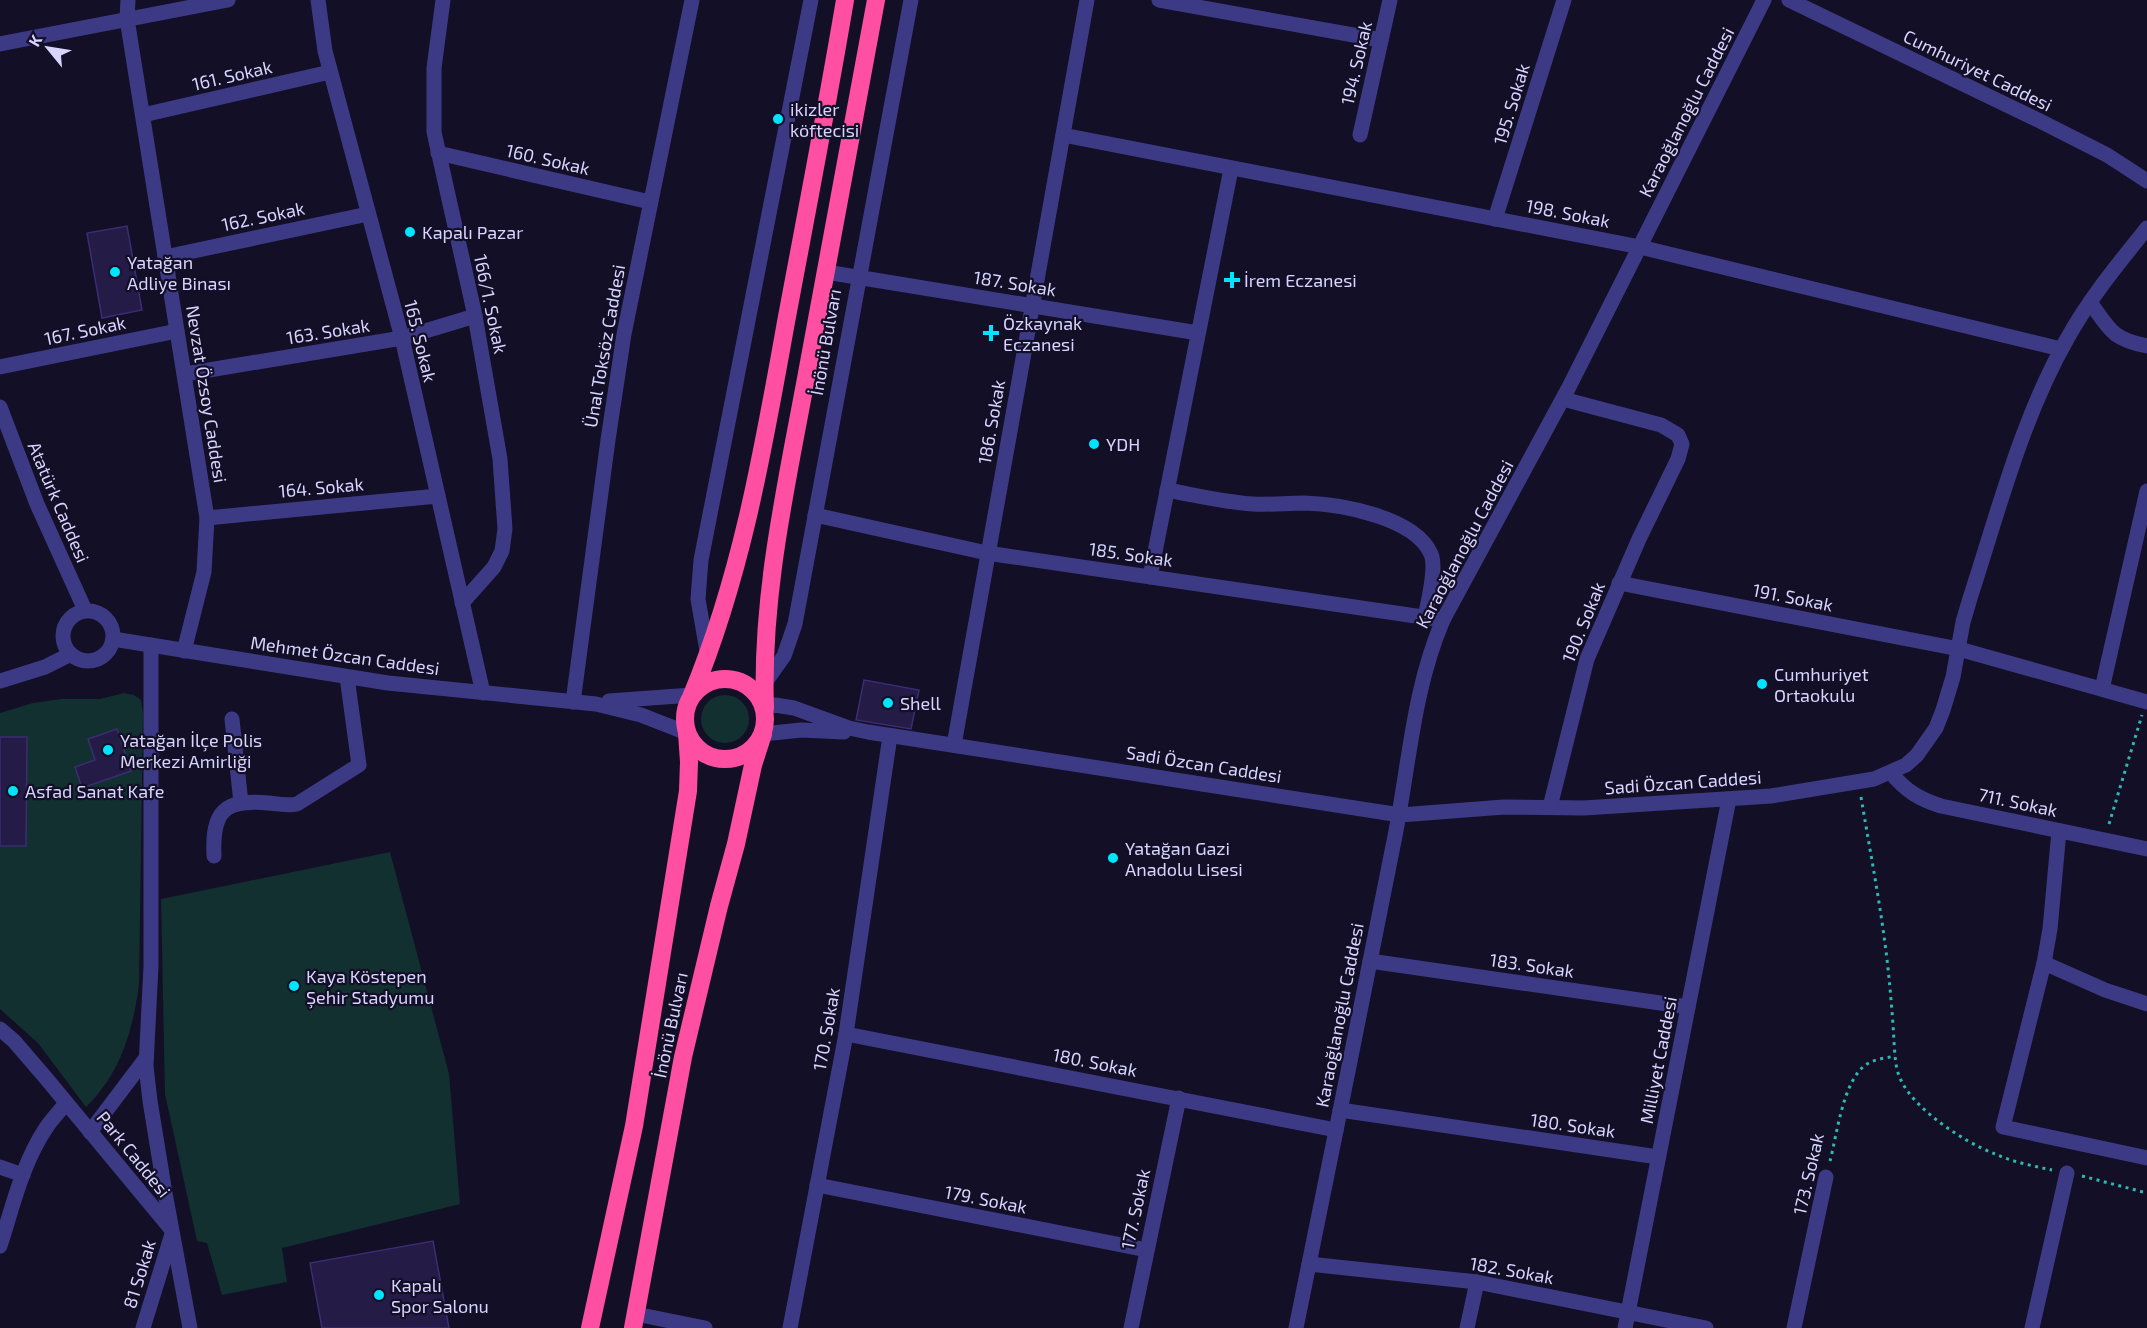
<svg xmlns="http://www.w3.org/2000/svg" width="2147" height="1328" viewBox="0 0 2147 1328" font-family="'Exo 2',sans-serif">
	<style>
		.green { fill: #12302f }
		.building { fill: #241b47; stroke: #3b2d73; stroke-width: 1.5 }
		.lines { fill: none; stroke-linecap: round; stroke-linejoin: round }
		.path { stroke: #2fb8b0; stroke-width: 3; stroke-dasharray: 3 4.5; stroke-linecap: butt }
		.minor { stroke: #3d3a85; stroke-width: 15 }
		.highway { stroke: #ff4fa3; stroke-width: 18 }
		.poi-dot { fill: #00e5ff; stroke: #130f26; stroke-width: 2 }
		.labels { text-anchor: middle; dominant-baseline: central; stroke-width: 4.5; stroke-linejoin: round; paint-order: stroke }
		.street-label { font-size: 18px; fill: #d9d4ff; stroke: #130f26 }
		.poi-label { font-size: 18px; fill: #d9d4ff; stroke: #130f26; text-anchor: start }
	</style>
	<rect width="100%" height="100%" fill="#130f26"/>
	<!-- green -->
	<g class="green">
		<path d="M124 693 134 695 141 700 143 713 139 984C133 1030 121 1073 86 1107L38 1043 0 1009V713L33 703 61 699H100Z"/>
		<circle cx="725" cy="719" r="24"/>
		<path d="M390 852 449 1074 460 1204 282 1248 287 1282 222 1295 207 1243 197 1241 165 1094 161 899Z"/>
	</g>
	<!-- building -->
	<g class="building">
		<path d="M127 226 142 310 102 318 87 233Z"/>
		<path d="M864 680 919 690 911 729 856 720Z"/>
		<path d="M117 729 131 771 82 788 75 767 95 760 88 739Z"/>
		<path d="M0 737H27L26 846H0Z"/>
		<path d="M433 1241 449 1328H322L310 1263Z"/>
	</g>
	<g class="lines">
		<!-- path -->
		<g class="path">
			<path d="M1861 797C1871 857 1883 917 1889 978 1891 999 1893 1021 1894 1042 1895 1054 1895 1067 1900 1078 1913 1109 1964 1142 1995 1154 2013 1162 2033 1166 2052 1170"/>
			<path d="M2109 824 2142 715"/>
			<path d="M1830 1161C1837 1135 1843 1079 1867 1064 1875 1059 1886 1058 1895 1056"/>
			<path d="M2082 1176 2147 1193"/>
		</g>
		<!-- minor -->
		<g class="minor">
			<path d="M128 0 127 19 207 518 204 572 184 651"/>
			<path d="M318 0 325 51 402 338 483 693"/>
			<path d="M443 0 434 68V132L475 316 500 459 505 529 502 551 494 567 462 603"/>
			<path d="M1159 0 1381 40"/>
			<path d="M1789 0 2038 120 2107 155 2147 181"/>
			<path d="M0 44 228 0"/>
			<path d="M143 115 330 72"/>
			<path d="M1063 135 1640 247 2061 349"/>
			<path d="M1360 135 1390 0"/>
			<path d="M438 153 650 202"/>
			<path d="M1495 219 1564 0"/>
			<path d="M165 257 368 214"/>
			<path d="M826 272 1198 333"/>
			<path d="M2090 302C2110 330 2112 339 2147 346"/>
			<path d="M0 367 177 331"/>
			<path d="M185 374 402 338 475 316"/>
			<path d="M0 407 37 504 85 610"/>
			<path d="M1167 490C1195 495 1224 502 1253 504 1270 505 1287 503 1304 503 1340 504 1415 517 1431 554 1437 568 1428 602 1425 617"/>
			<path d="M815 515 987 553 1443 620"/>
			<path d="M207 518 438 496"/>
			<path d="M1150 577 1231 169"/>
			<path d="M1619 583 1959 649 2147 702"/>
			<circle cx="88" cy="636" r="25"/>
			<path d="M113 639 388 683 596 704 641 715 687 733"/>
			<path d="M151 645V966L146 1066 150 1101 165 1193 190 1328"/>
			<path d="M708 657 698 599 701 560 811 0"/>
			<path d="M0 681 45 667 71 654"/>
			<path d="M764 684 784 656 795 624 911 0"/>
			<path d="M2102 689 2147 491"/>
			<path d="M609 701 692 695"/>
			<path d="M573 702 608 440 624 334 692 0"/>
			<path d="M765 708 775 705 794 708 849 728 868 732 1400 815 1504 807 1584 808 1771 796 1874 779 1906 765 1917 755 1936 728 1943 710 1953 677 1963 622 1971 595C1999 509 2022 418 2067 339 2089 299 2118 264 2147 228"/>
			<path d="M232 719 241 803"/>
			<path d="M763 734 801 730 844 732"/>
			<path d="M954 745 1087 0"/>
			<path d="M1891 773C1906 791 1919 799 1941 806L2147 849"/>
			<path d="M1550 807 1587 659 1639 539 1678 459 1682 444 1678 435 1661 425 1563 399"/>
			<path d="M2059 831 2050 929 2044 963 2003 1127 2147 1158"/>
			<path d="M214 856C212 811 224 799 269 803 278 804 287 806 297 804L359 765 347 677"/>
			<path d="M1370 961 1688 1007"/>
			<path d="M2044 963 2105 990 2147 1004"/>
			<path d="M0 1029 14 1041 45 1077 171 1229"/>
			<path d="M846 1034 1336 1130"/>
			<path d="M1340 1110 1658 1157"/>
			<path d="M90 1132 146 1058"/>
			<path d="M0 1167 23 1175"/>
			<path d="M817 1185 1147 1250"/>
			<path d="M0 1246C13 1206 22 1164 46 1128 52 1119 60 1111 66 1103"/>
			<path d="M1309 1264 1477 1282 1706 1328"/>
			<path d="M636 1314 705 1328"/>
			<path d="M143 1328 172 1234"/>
			<path d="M790 1328 846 1034 890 736"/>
			<path d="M1131 1328 1179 1098"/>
			<path d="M1296 1328C1329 1167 1361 1007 1393 846 1409 770 1412 692 1443 620L1569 387 1764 0"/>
			<path d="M1467 1328 1477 1282"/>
			<path d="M1625 1328 1729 799"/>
			<path d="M1794 1328 1826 1177"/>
			<path d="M2032 1328 2067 1173"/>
		</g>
		<!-- highway -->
		<g class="highway">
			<circle cx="725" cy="719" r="40"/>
			<path d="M692 695C742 574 763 450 786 322 806 215 827 107 845 0"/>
			<path d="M765 708C761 599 785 491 805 384 828 256 852 128 876 0"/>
			<path d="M590 1328 634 1126 688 791 689 762 687 733"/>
			<path d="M633 1328 683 1057 719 906 736 844 753 765 763 734"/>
		</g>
	</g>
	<!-- markers -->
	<g class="poi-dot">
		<circle cx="778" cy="119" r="6"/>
		<circle cx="410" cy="232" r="6"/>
		<circle cx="115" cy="272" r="6"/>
		<path d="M1229 271h6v6h6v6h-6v6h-6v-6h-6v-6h6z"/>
		<path d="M988 324h6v6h6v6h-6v6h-6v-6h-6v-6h6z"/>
		<circle cx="1094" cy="444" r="6"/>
		<circle cx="1762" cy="684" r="6"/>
		<circle cx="888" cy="703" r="6"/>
		<circle cx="108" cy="750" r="6"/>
		<circle cx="13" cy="791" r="6"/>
		<circle cx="1113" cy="858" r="6"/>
		<circle cx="294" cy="986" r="6"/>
		<circle cx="379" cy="1295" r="6"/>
	</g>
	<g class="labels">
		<!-- street labels -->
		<g class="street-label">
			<text transform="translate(1356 63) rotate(-77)">194. Sokak</text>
			<text transform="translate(1978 70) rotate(26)">Cumhuriyet Caddesi</text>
			<text transform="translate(232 75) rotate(-13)">161. Sokak</text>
			<text transform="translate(1511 104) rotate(-73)">195. Sokak</text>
			<text transform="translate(1686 112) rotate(-63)">Karaoğlanoğlu Caddesi</text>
			<text transform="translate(548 159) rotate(13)">160. Sokak</text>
			<text transform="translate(1568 213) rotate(11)">198. Sokak</text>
			<text transform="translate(263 216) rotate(-12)">162. Sokak</text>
			<text transform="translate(1015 283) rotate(9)">187. Sokak</text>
			<text transform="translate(491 304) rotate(78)">166/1. Sokak</text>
			<text transform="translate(85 330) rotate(-12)">167. Sokak</text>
			<text transform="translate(328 331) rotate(-9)">163. Sokak</text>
			<text transform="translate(421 341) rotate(76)">165. Sokak</text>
			<text transform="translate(825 342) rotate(-80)">İnönü Bulvarı</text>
			<text transform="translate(604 346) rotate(-80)">Ünal Toksöz Caddesi</text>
			<text transform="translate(207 394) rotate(81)">Nevzat Özsoy Caddesi</text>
			<text transform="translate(991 422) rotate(-80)">186. Sokak</text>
			<text transform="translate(321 487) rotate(-5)">164. Sokak</text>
			<text transform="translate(59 502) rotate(67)">Atatürk Caddesi</text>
			<text transform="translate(1464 544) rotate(-62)">Karaoğlanoğlu Caddesi</text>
			<text transform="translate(1131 554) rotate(8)">185. Sokak</text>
			<text transform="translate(1793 597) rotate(11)">191. Sokak</text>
			<text transform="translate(1583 622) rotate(-68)">190. Sokak</text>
			<text transform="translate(345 655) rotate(8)">Mehmet Özcan Caddesi</text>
			<text transform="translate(1204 764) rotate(9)">Sadi Özcan Caddesi</text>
			<text transform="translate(1683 782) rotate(-4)">Sadi Özcan Caddesi</text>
			<text transform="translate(2018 802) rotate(12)">711. Sokak</text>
			<text transform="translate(1532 965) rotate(8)">183. Sokak</text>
			<text transform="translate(1339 1015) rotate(-79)">Karaoğlanoğlu Caddesi</text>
			<text transform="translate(670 1025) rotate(-78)">İnönü Bulvarı</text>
			<text transform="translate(826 1029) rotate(-80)">170. Sokak</text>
			<text transform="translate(1658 1060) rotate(-79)">Milliyet Caddesi</text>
			<text transform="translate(1095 1062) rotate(11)">180. Sokak</text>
			<text transform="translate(1573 1125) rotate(8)">180. Sokak</text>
			<text transform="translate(134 1154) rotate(51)">Park Caddesi</text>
			<text transform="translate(1808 1174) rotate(-77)">173. Sokak</text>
			<text transform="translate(986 1199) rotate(11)">179. Sokak</text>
			<text transform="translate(1135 1209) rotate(-78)">177. Sokak</text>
			<text transform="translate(1512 1270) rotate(10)">182. Sokak</text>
			<text transform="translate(139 1274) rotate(-73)">81 Sokak</text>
		</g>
		<!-- poi labels -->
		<g class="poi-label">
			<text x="790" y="109">ikizler<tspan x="790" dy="21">köftecisi</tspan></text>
			<text x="422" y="232">Kapalı Pazar</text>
			<text x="127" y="262">Yatağan<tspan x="127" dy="21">Adliye Binası</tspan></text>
			<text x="1244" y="280">İrem Eczanesi</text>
			<text x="1003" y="323">Özkaynak<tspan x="1003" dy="21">Eczanesi</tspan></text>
			<text x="1106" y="444">YDH</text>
			<text x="1774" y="674">Cumhuriyet<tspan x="1774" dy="21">Ortaokulu</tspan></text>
			<text x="900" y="703">Shell</text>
			<text x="120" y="740">Yatağan İlçe Polis<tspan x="120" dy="21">Merkezi Amirliği</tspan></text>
			<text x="25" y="791">Asfad Sanat Kafe</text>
			<text x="1125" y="848">Yatağan Gazi<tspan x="1125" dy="21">Anadolu Lisesi</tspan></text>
			<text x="306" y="976">Kaya Köstepen<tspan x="306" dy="21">Şehir Stadyumu</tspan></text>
			<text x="391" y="1285">Kapalı<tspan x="391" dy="21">Spor Salonu</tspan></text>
		</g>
	</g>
	<!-- north arrow -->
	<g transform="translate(48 48) rotate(300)" stroke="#130f26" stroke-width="4.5" paint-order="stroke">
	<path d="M0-4.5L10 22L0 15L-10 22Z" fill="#d9d4ff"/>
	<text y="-9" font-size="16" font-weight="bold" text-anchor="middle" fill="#d9d4ff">K</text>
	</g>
</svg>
